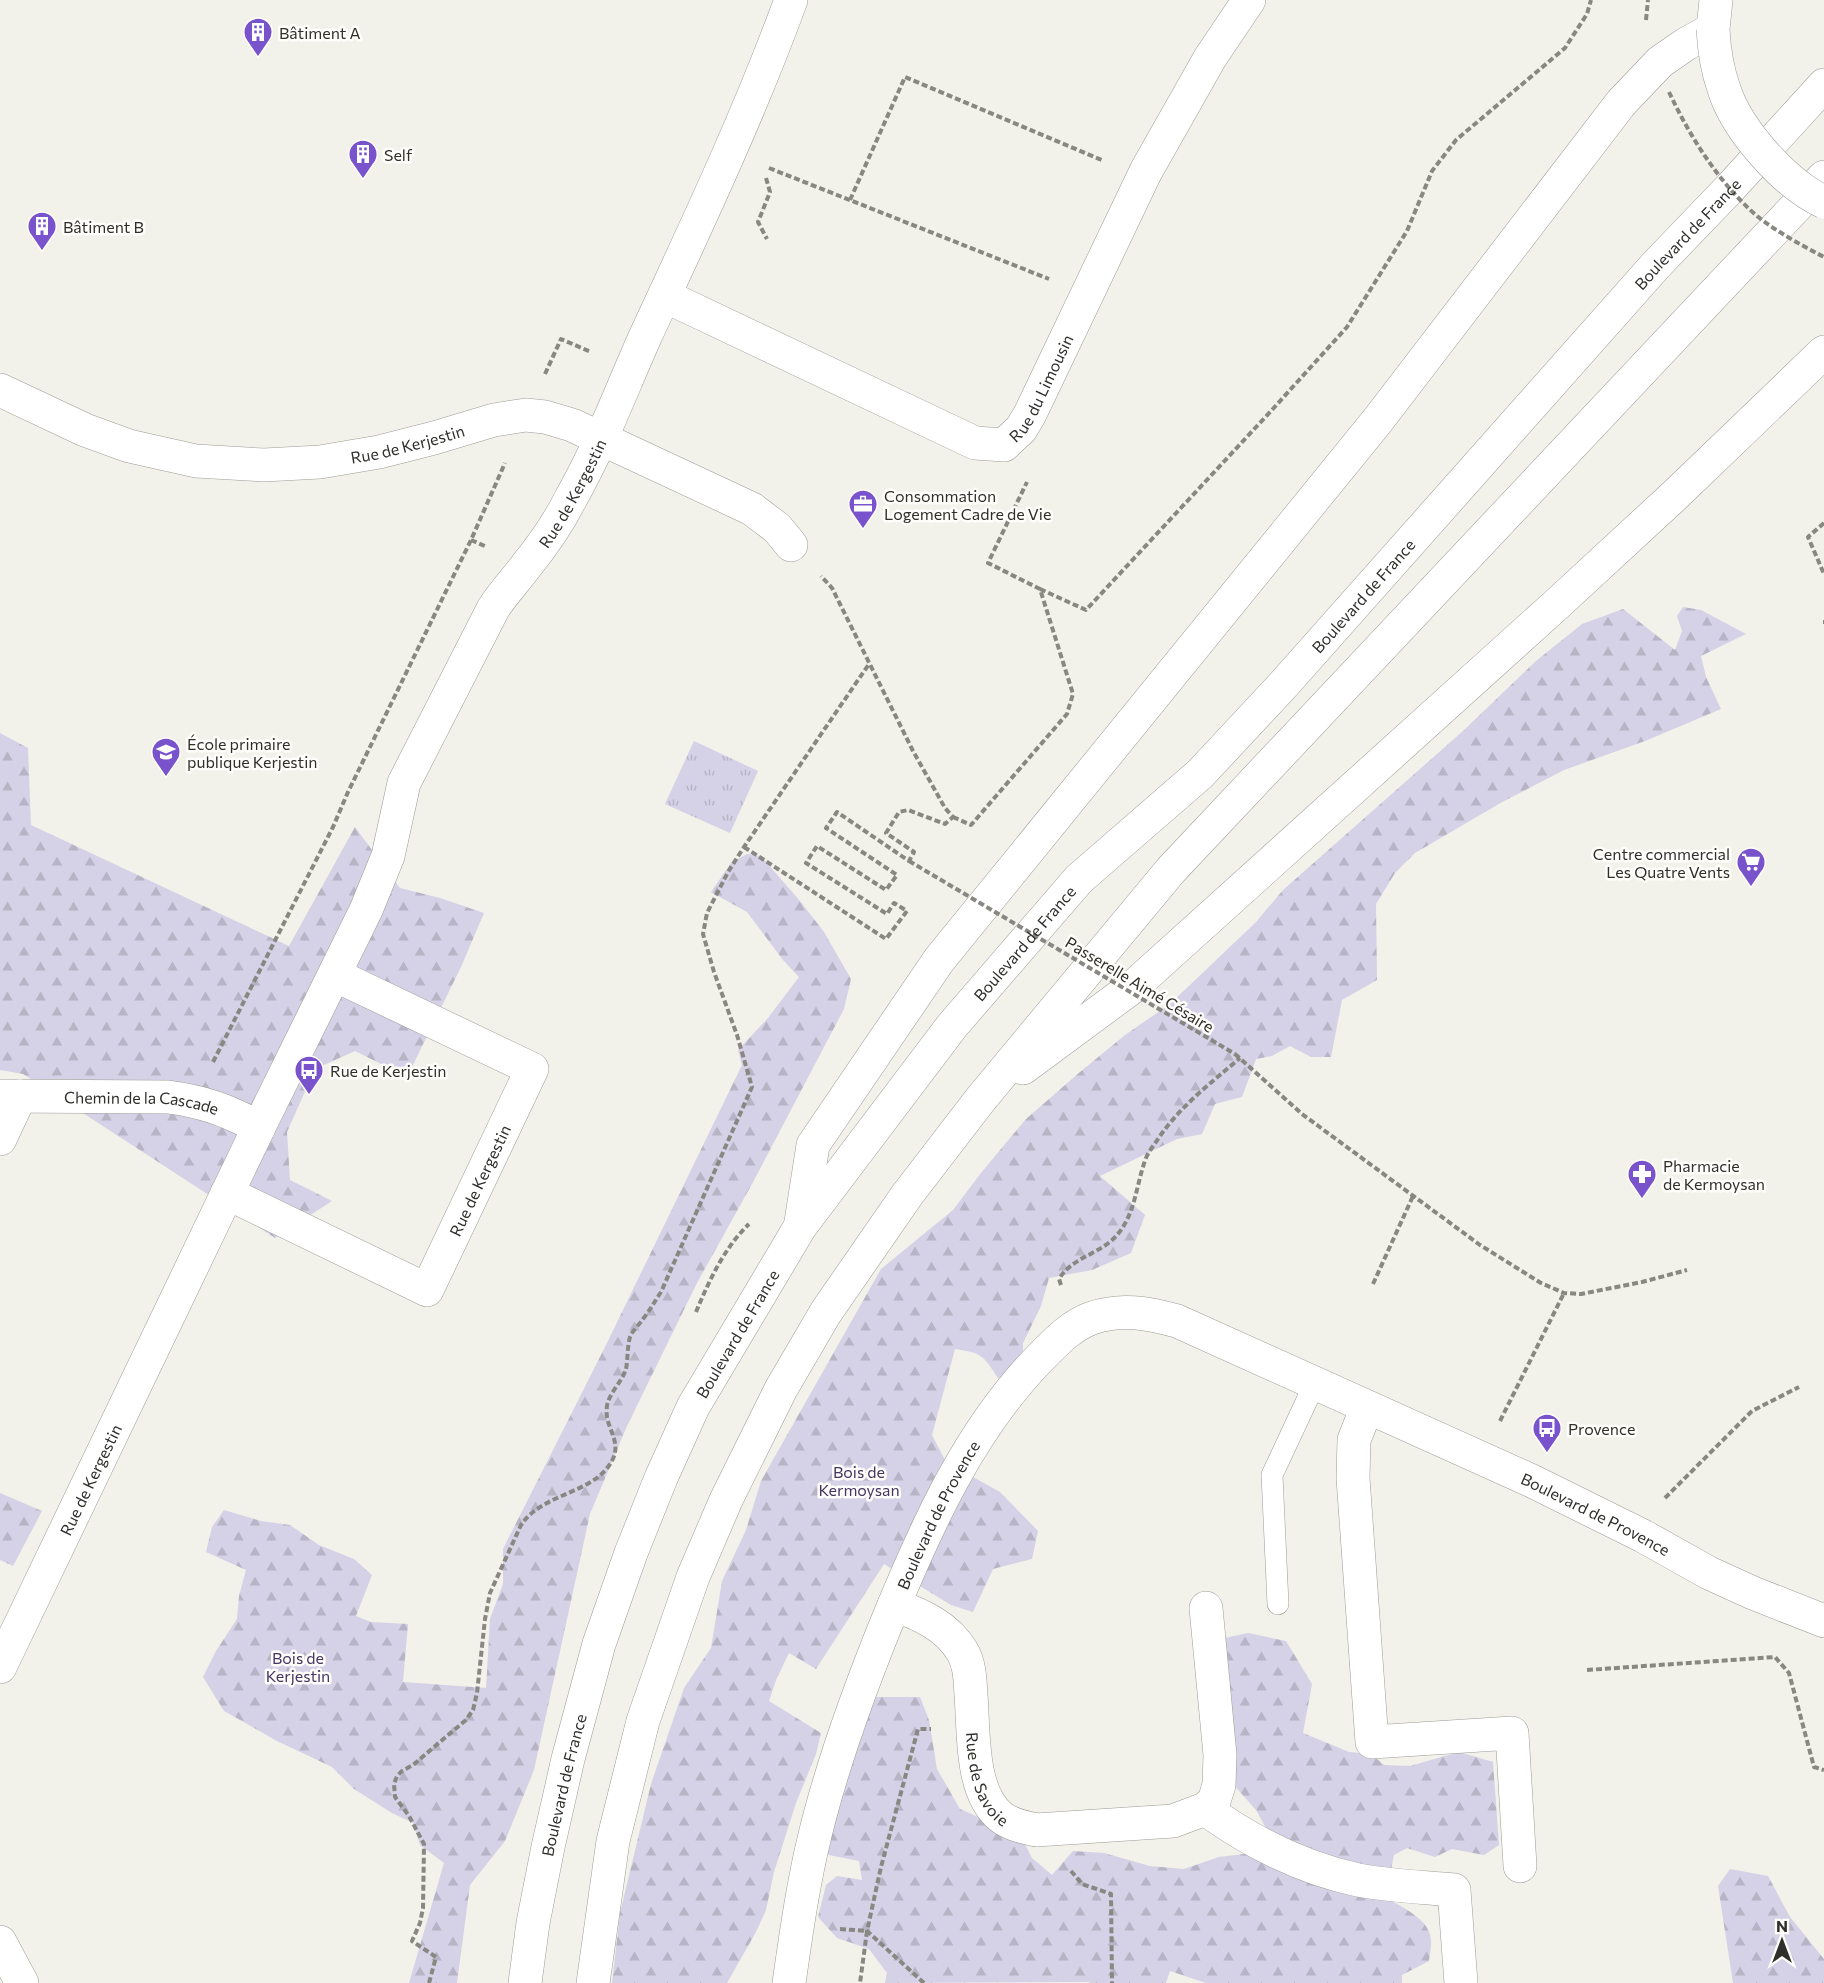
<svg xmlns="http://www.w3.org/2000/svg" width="1824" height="1983" viewBox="0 0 1824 1983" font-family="Commissioner,sans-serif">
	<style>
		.forest { fill: url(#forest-firs) }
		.park { fill: url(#park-tufts) }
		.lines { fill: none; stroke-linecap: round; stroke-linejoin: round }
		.service-casing { stroke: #9d9c96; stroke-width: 22 }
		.minor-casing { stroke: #9d9c96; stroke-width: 34 }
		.tertiary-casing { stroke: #9d9c96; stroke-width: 34 }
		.primary-casing { stroke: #9d9c96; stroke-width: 34 }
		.path { stroke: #888782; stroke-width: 4; stroke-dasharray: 6 3; stroke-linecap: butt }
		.service { stroke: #fff; stroke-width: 21 }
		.minor { stroke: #fff; stroke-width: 33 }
		.tertiary { stroke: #fff; stroke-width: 33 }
		.primary { stroke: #fff; stroke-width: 33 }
		.tertiary-bridge-casing { stroke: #9d9c96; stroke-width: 34; stroke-linecap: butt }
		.path-bridge { stroke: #888782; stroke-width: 4; stroke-dasharray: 6 3; stroke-linecap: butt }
		.tertiary-bridge { stroke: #fff; stroke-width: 33 }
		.labels { text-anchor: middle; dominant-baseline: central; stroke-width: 5; stroke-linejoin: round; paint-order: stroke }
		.poi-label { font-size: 16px; fill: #2f2f2c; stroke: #fffefa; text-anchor: start }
		.street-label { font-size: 16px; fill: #2f2f2c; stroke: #fffefa }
		.park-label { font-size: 16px; fill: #423662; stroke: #fffefa }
	</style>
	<defs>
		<pattern id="forest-firs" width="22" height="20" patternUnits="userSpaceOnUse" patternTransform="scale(1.5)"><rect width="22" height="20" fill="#d5d1e7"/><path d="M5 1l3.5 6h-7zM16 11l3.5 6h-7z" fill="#b7b4c6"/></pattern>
		<pattern id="park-tufts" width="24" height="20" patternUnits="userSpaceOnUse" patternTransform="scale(1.5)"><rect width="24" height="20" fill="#d5d1e7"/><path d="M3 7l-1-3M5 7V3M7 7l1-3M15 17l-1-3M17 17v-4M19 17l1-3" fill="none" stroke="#b7b4c6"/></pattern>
	</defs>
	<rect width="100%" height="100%" fill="#f2f1ea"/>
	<!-- forest -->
	<g class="forest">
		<path d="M1683 607 1701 610 1746 634 1701 656 1706 677 1721 709 1645 741 1564 770 1504 801 1415 853 1395 873 1376 904 1377 980 1342 1000 1331 1057H1311L1290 1046 1272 1056 1256 1059 1242 1097 1215 1104 1202 1134 1177 1139 1100 1176 1145 1215 1131 1253 1092 1270 1049 1278 1041 1306 1023 1343V1362L1013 1377 998 1378C983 1355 982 1353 955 1349L932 1435 946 1462 1000 1492 1038 1531 1032 1559 993 1569 973 1612 951 1605 884 1564 816 1669 789 1653 776 1680 769 1701 821 1733 816 1754 796 1803 774 1872 766 1910 756 1932 727 1983H612L620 1913 651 1784 684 1688 711 1648 722 1581 746 1530 761 1481 881 1269 953 1210 981 1173 1026 1119 1080 1072 1125 1035 1170 1004 1256 922 1283 890 1463 731 1536 661 1582 624 1623 609 1675 650 1682 631 1677 616Z"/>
		<path d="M0 733 28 748 31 825 289 946 355 827 400 888 440 898 484 913 461 967 407 1077 355 1051 315 1069 287 1132 290 1180 332 1201 275 1238 23 1074 0 1070Z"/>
		<path d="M747 854 761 856 800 901 824 932 851 979 844 1009 752 1184 697 1283 627 1426 590 1514 534 1770 505 1841 470 1885 457 1983H409L444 1863 420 1845 413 1823 392 1813 354 1789 332 1767 277 1741 224 1711 203 1677 216 1651 237 1619 239 1596 246 1570 206 1552 212 1527 224 1510 261 1521 290 1525 319 1545 354 1559 372 1575 356 1616 371 1622 408 1624 403 1682 486 1688 490 1619 503 1584V1549L606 1345 742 1065 738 1050 768 1018 799 977 783 960 747 912 711 892 731 863Z"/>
		<path d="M0 1493 42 1511 13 1566 0 1560Z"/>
		<path d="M1248 1633 1286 1641 1312 1684 1303 1733 1349 1752 1371 1754 1384 1765 1410 1766 1459 1752 1493 1762 1499 1845 1484 1855 1452 1849 1435 1857 1407 1848 1394 1855 1385 1898C1398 1904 1424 1917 1429 1932 1433 1941 1430 1952 1429 1961L1402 1975V1983H1206L1170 1971 1166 1983H1090L1089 1982 885 1983 887 1973 869 1949 837 1938 818 1917 826 1885 837 1876 862 1880 859 1861 824 1854 869 1697H920L929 1720 937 1769 960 1809 1021 1836 1032 1858 1052 1875 1073 1851 1104 1853 1150 1866 1184 1869 1219 1857 1252 1853 1271 1837 1256 1810 1225 1775 1220 1639Z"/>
		<path d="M1730 1869 1768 1876 1790 1917 1824 1959V1983H1733L1718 1886Z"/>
	</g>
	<!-- park -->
	<path class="park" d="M694 741 758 771 730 833 665 804Z"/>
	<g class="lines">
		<!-- service casing -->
		<g class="service-casing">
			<path id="service" d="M1278 1604 1272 1475 1315 1383"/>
		</g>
		<!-- minor casing -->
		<g class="minor-casing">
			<g id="minor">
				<path id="s1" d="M665 296 975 443 1004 445 1021 429 1030 414 1146 171 1210 58 1249 0"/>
				<path id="s2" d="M0 390 85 430 129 446 196 461 264 465 320 462 379 452 434 438 494 420 526 415 545 417 572 425 752 509 777 528 791 545"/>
				<path id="s3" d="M0 1096 168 1097C206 1102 225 1110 259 1127"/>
				<path d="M0 1139 20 1096"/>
				<path id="s4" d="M227 1193 427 1290 532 1069 335 975"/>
				<path d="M1367 1407 1354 1440 1353 1478 1372 1742 1512 1733 1520 1866"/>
				<path id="s5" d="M894 1605C920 1614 947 1626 962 1651 970 1664 970 1680 971 1695 974 1732 970 1792 1001 1817 1011 1825 1024 1827 1036 1830L1173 1821 1205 1809 1214 1801 1219 1785 1220 1755 1206 1608"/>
				<path id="s6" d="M0 1667 259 1127 366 910 388 856 404 783 493 609C503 593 515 581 526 566 543 545 559 522 571 498 600 447 621 391 645 337 696 227 749 115 791 0"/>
				<path d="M1205 1809C1251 1842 1302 1868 1358 1880 1389 1886 1422 1887 1454 1890L1461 1983"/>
				<path d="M0 1942 22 1983"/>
				<path id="s7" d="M789 1983C796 1934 803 1884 815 1835 833 1761 860 1688 889 1617 927 1525 969 1431 1039 1359 1055 1343 1070 1326 1092 1318 1121 1308 1148 1313 1177 1321L1532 1481 1643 1536 1709 1573 1753 1593 1824 1621"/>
			</g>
		</g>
		<!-- tertiary casing -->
		<g class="tertiary-casing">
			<path id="tertiary" d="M1713 29 1716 0"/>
		</g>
		<!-- primary casing -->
		<g class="primary-casing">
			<g id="primary">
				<path d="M1023 1068 1134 986 1556 605 1673 497 1824 352"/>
				<path d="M801 1222 813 1145 939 960 1378 420 1621 103 1660 62 1686 44 1713 29"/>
				<path id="s8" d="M525 1983 533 1923 548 1847 568 1759 599 1644 631 1553 661 1478 693 1407 800 1227 952 1026 1079 879 1200 774 1284 684 1656 265 1730 188 1824 85"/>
				<path d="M593 1983 613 1841 643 1721 693 1577 726 1500 781 1389 826 1312 907 1195 980 1100 1171 870 1824 177"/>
			</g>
		</g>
		<!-- path -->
		<g class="path">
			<path d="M1646 20 1648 0"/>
			<path d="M769 168 1049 279"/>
			<path d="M766 178 770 192 758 222 767 239"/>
			<path d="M850 200 905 77 1104 161"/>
			<path d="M545 374 561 339 591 352"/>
			<path d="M1824 523 1808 537 1824 574"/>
			<path d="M471 540 487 547"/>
			<path d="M1040 589 1086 610 1271 411 1347 327 1407 231 1432 171 1456 140 1565 48 1587 14 1591 0"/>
			<path d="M1823 622H1824"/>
			<path d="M953 817 971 825 1067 714 1073 694 1040 589 988 563 1027 482"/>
			<path d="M744 847 886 939 907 911 894 903 887 914 806 863 817 846 886 890 897 875 826 828 837 812 909 861 914 852 886 833 899 812 908 810 945 824 953 817 945 808 913 751 832 588 821 576"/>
			<path d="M1235 1054 1302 1114 1480 1245 1541 1283 1564 1293 1581 1294 1642 1282 1687 1270"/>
			<path d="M213 1062 333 827 348 792 471 540 505 463"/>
			<path d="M1373 1284 1413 1196"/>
			<path d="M1061 1285 1059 1279C1072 1257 1101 1254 1117 1235 1136 1213 1136 1184 1146 1158 1149 1151 1154 1145 1158 1139 1180 1106 1211 1083 1240 1058"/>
			<path d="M696 1312C709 1281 724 1248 749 1224"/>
			<path d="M1500 1421 1564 1293"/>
			<path d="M1665 1498 1752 1411 1799 1387"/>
			<path d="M1587 1670 1775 1657 1789 1673 1814 1767 1824 1770"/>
			<path d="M1071 1871 1082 1884 1111 1894 1112 1983"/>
			<path d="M840 1929 867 1931 860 1983"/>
			<path d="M429 1983 436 1957 412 1941 420 1923 423 1908 424 1844 409 1816 395 1797 394 1784 397 1776 402 1771 413 1765 454 1730 466 1720 473 1710 477 1693 485 1619 490 1593 521 1525C542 1494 588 1494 608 1467 627 1442 603 1429 607 1406 609 1393 622 1382 626 1369 628 1359 627 1348 630 1337 632 1331 639 1325 643 1319 650 1310 655 1301 661 1292L752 1087 737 1035 714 972 703 934 707 913 728 872 744 847 869 664"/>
			<path d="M924 1983 867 1931 881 1867 918 1729H931"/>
		</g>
		<!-- service -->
		<use href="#service" class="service"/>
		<!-- minor -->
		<use href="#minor" class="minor"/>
		<!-- tertiary -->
		<use href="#tertiary" class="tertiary"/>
		<!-- primary -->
		<use href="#primary" class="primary"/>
		<!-- tertiary-bridge casing -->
		<g class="tertiary-bridge-casing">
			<path id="tertiary-bridge" d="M1713 29C1714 50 1717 69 1724 89 1737 130 1785 184 1824 202"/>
		</g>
		<!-- path-bridge -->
		<g class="path-bridge">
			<path d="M1669 92C1690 137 1719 183 1757 216 1777 232 1801 245 1824 257"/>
			<path d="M909 861 1235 1054"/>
		</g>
		<!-- tertiary-bridge -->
		<use href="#tertiary-bridge" class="tertiary-bridge"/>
	</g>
	<!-- icons -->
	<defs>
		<g id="building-pin" transform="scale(1.5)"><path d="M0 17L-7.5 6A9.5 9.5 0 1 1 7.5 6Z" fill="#7953cc" stroke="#fffefa"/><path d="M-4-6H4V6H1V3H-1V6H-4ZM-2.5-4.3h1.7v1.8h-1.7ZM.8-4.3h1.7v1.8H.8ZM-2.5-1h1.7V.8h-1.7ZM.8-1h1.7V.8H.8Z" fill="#fff"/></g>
		<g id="office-pin" transform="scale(1.5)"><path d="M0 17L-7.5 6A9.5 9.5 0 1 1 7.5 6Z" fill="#7953cc" stroke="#fffefa"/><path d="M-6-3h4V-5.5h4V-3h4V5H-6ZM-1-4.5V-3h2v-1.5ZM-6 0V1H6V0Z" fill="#fff"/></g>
		<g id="school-pin" transform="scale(1.5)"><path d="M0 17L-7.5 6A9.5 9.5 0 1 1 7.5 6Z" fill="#7953cc" stroke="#fffefa"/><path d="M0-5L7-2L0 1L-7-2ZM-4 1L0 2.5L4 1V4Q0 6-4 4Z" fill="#fff"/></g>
		<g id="supermarket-pin" transform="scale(1.5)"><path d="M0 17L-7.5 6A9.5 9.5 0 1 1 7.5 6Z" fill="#7953cc" stroke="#fffefa"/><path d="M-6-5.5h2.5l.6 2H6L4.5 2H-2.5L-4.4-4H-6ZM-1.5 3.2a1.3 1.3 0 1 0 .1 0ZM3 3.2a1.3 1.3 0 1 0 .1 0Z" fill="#fff"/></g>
		<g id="bus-pin" transform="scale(1.5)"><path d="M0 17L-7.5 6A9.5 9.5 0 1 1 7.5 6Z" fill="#7953cc" stroke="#fffefa"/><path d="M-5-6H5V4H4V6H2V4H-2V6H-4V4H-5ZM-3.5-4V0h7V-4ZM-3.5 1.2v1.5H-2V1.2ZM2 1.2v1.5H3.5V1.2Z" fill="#fff"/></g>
		<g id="pharmacy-pin" transform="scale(1.5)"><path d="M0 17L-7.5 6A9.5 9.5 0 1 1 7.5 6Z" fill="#7953cc" stroke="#fffefa"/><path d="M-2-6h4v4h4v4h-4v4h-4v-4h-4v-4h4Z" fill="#fff"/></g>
	</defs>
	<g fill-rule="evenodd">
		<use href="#building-pin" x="258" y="32"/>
		<use href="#building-pin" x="363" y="154"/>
		<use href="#building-pin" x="42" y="226"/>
		<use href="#office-pin" x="863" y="504"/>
		<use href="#school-pin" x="166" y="752"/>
		<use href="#supermarket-pin" x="1751" y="862"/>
		<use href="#bus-pin" x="309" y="1070"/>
		<use href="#pharmacy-pin" x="1642" y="1174"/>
		<use href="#bus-pin" x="1547" y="1428"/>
	</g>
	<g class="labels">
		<!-- poi labels -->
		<g class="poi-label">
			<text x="279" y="32">Bâtiment A</text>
			<text x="384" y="154">Self</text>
			<text x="63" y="226">Bâtiment B</text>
			<text x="884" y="495">Consommation<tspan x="884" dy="18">Logement Cadre de Vie</tspan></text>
			<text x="187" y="743">École primaire<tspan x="187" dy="18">publique Kerjestin</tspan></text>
			<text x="1730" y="853" text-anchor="end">Centre commercial<tspan x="1730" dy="18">Les Quatre Vents</tspan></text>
			<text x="330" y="1070">Rue de Kerjestin</text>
			<text x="1663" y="1165">Pharmacie<tspan x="1663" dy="18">de Kermoysan</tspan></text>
			<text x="1568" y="1428">Provence</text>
		</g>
		<!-- street labels -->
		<g class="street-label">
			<text stroke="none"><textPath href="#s8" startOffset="2146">Boulevard de France</textPath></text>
			<text stroke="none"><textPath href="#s1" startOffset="441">Rue du Limousin</textPath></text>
			<text stroke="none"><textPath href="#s2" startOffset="423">Rue de Kerjestin</textPath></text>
			<text stroke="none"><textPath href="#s6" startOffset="1310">Rue de Kergestin</textPath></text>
			<text stroke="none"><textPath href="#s8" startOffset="1660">Boulevard de France</textPath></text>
			<text stroke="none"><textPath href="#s8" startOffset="1174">Boulevard de France</textPath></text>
			<text transform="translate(1140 984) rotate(31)">Passerelle Aimé Césaire</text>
			<text stroke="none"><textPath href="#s3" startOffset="142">Chemin de la Cascade</textPath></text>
			<text stroke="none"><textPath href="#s4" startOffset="344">Rue de Kergestin</textPath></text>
			<text stroke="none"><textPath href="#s8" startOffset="688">Boulevard de France</textPath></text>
			<text stroke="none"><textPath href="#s6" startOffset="208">Rue de Kergestin</textPath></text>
			<text stroke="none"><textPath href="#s7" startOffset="1296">Boulevard de Provence</textPath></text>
			<text stroke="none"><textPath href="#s7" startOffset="494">Boulevard de Provence</textPath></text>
			<text stroke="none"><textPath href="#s5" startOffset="216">Rue de Savoie</textPath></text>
			<text stroke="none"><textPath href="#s8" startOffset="202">Boulevard de France</textPath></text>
		</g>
		<!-- park labels -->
		<g class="park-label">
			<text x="859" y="1471">Bois de<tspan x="859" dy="18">Kermoysan</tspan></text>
			<text x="298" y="1657">Bois de<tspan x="298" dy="18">Kerjestin</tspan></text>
		</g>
	</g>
	<!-- north arrow -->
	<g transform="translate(1782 1941)" stroke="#fffefa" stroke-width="4.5" paint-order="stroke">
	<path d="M0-4.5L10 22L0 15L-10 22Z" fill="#2f2f2c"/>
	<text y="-9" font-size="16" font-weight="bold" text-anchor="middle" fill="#2f2f2c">N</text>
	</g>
</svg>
